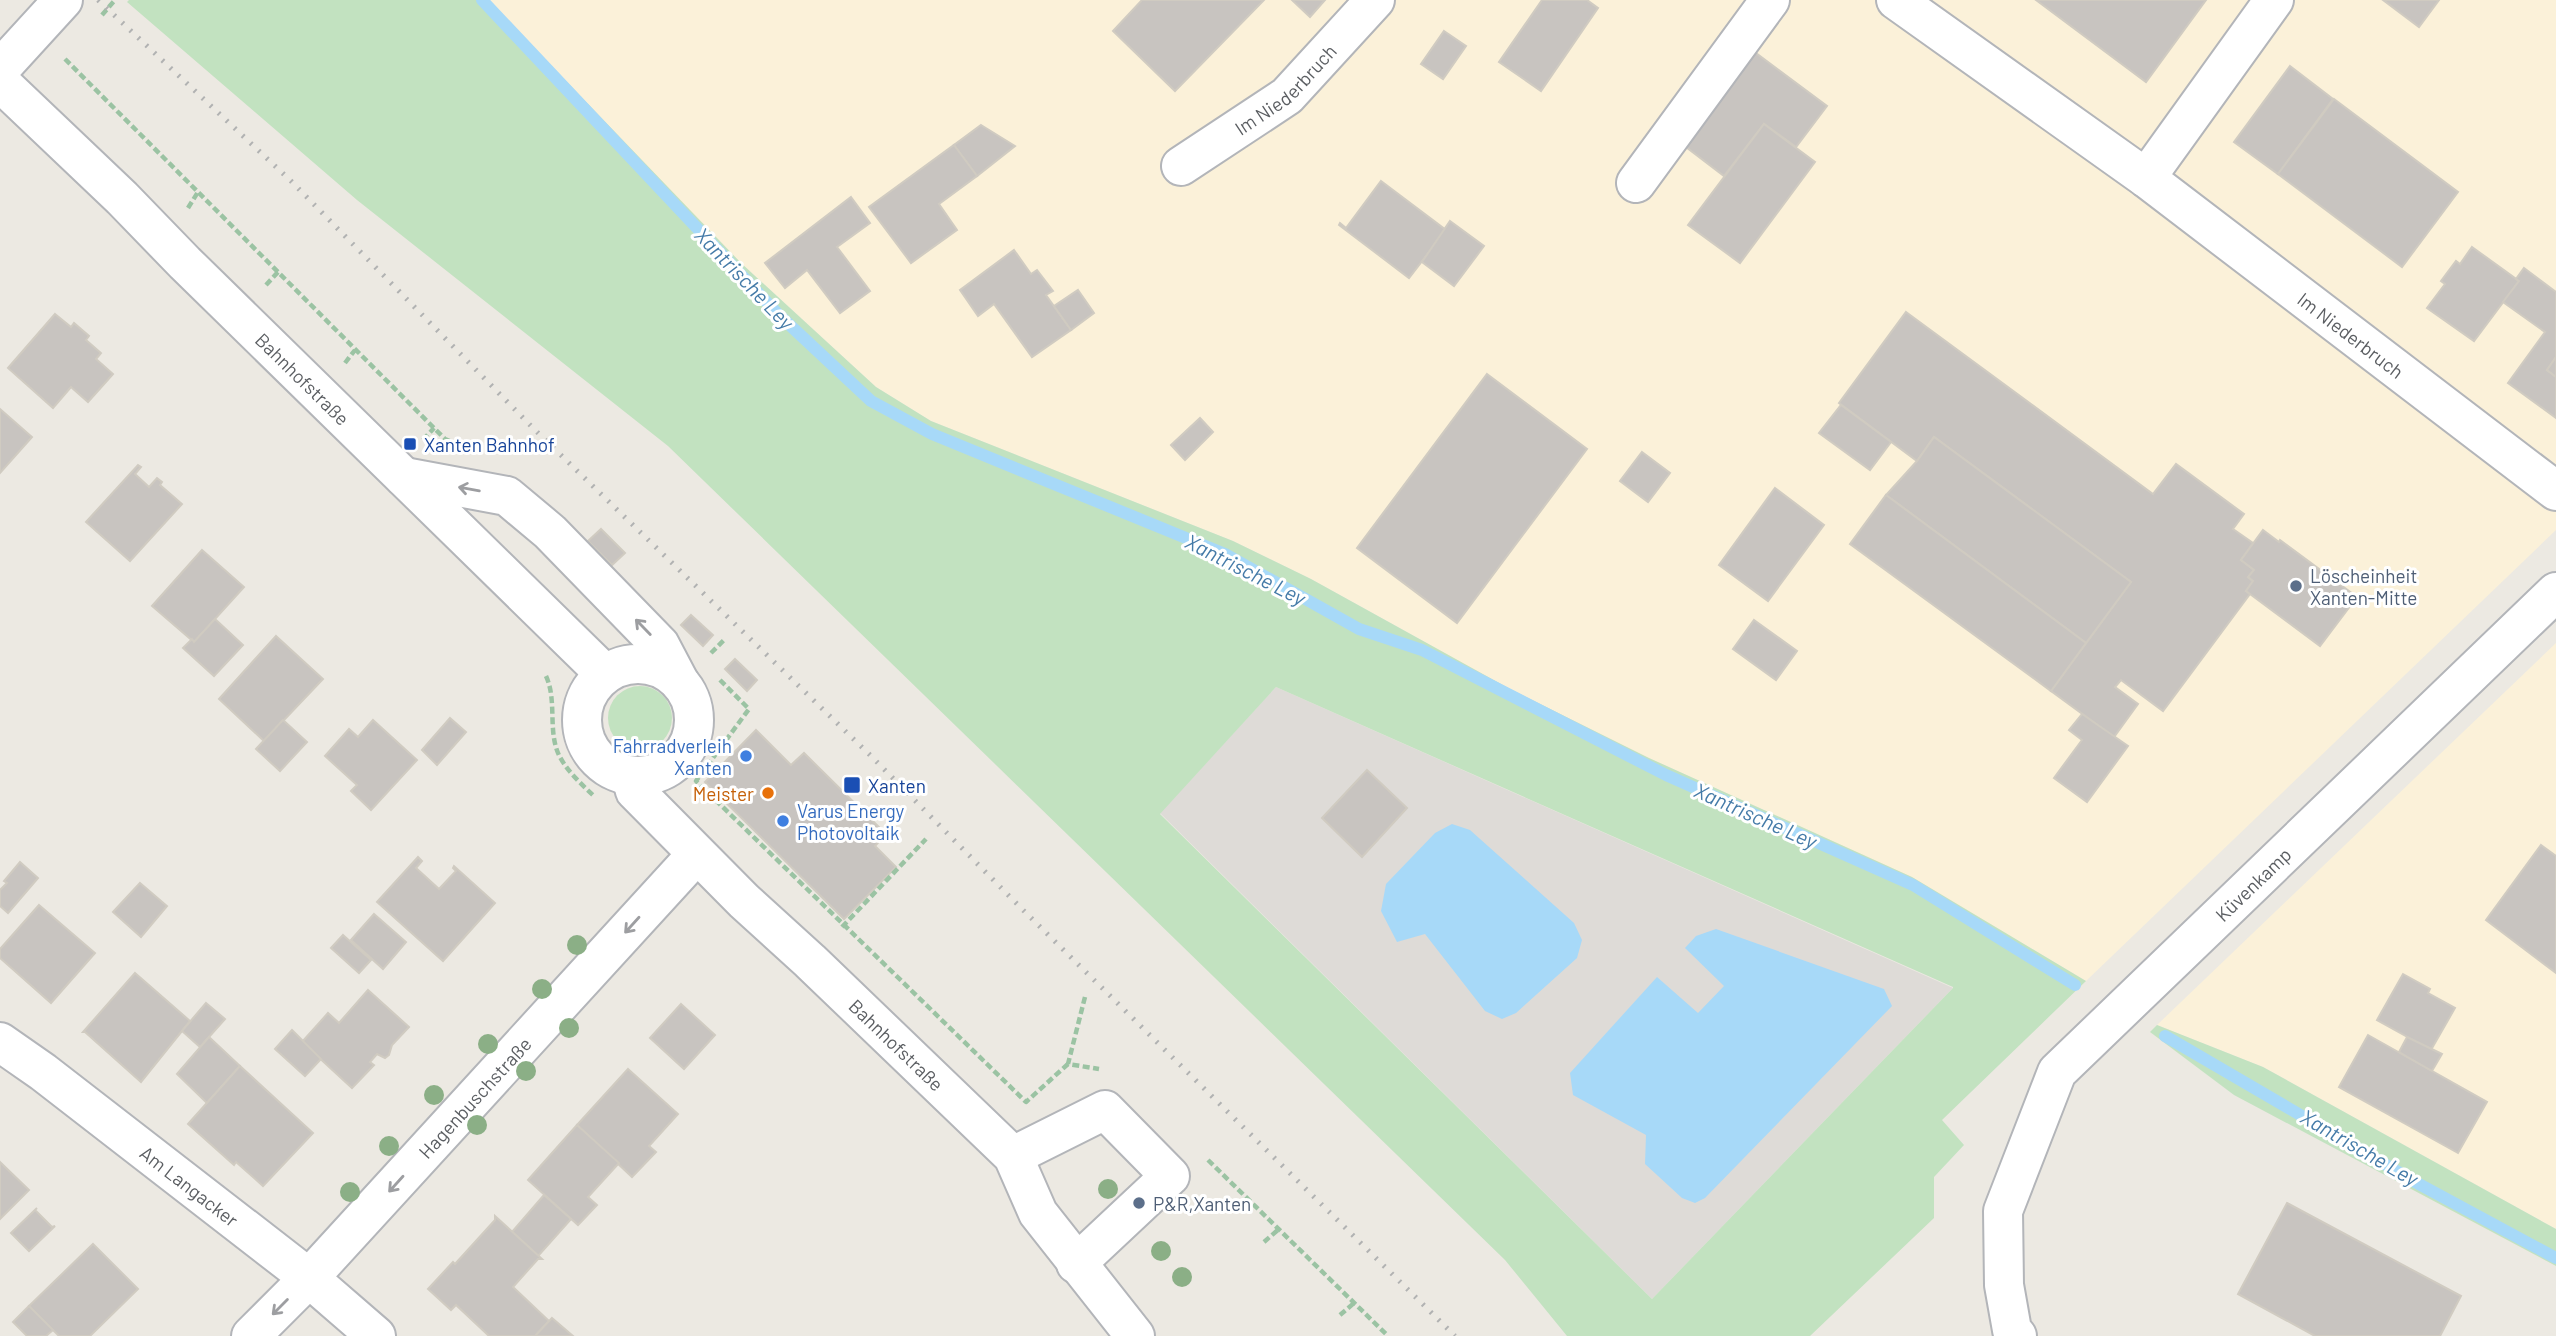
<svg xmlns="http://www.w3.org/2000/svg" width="2556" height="1336" viewBox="0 0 2556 1336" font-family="Barlow,sans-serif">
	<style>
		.commercial { fill: #fbf1d9 }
		.industrial { fill: #dedbd7 }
		.green { fill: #c2e2c0; fill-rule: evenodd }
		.water { fill: #a7d9f8 }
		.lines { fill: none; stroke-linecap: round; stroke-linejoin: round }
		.stream { stroke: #a7d9f8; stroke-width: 12 }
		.building { fill: #c8c4c0; stroke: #d0cbc1; stroke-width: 2 }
		.minor-casing { stroke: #b3b5b9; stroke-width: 42 }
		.path { stroke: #9bc3a3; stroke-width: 4.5; stroke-dasharray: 7 3.5; stroke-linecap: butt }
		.minor { stroke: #fff; stroke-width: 38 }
		.rail { stroke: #b1b2b2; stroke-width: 5; stroke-dasharray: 2 9; stroke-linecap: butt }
		.tree { fill: #8baf86 }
		.oneway { stroke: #9d9ea1 }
		.transit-dot { fill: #1a4fb4; stroke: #fff; stroke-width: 2.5 }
		.service-dot { fill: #5c6f8a; stroke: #fff; stroke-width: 2.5 }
		.shop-dot { fill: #3f7fe0; stroke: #fff; stroke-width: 2.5 }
		.food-dot { fill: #e8710a; stroke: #fff; stroke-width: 2.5 }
		.labels { text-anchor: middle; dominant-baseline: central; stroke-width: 6; stroke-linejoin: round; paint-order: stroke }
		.street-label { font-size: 19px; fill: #5b5e62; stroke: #fff }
		.transit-label { font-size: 19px; fill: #164399; stroke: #fff; text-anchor: start }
		.service-label { font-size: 19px; fill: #4e5e75; stroke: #fff; text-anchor: start }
		.shop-label { font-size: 19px; fill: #366cbe; stroke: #fff; text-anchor: end }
		.food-label { font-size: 19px; fill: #c56008; stroke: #fff; text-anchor: end }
		.water-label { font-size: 21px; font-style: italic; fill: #457ba8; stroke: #fff }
	</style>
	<rect width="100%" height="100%" fill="#ece9e2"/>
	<!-- commercial -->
	<g class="commercial">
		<path d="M488 0H2556V530L2086 981 1912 877 1649 758 1510 689 1311 579 1233 541 931 421 876 387 741 263Z"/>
		<path d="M2556 643V1229L2263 1067 2157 1025Z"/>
	</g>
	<!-- industrial -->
	<path class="industrial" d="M1276 687 1953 988 1652 1299 1160 813Z"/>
	<!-- green -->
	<g class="green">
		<path d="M129 0H488L741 263 876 387 931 421 1233 541 1311 579 1510 689 1649 758 1912 877 2086 981 1942 1120 1964 1145 1934 1177V1218L1810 1336H1567L1505 1260 668 446 357 200 127 2ZM1276 687 1953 987V988L1652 1299 1160 814Z"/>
		<circle cx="640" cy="718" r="32"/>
		<path d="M2157 1025 2263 1067 2556 1229V1266L2234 1095 2150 1032Z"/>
	</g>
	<!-- water -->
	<g class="water">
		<path d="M1452 824 1470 830 1574 923 1582 940 1577 958 1516 1013 1502 1019 1485 1011 1425 934 1397 942 1381 911 1386 884 1435 833Z"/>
		<path d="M1716 929 1884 989 1892 1006 1705 1198 1695 1203 1682 1198 1645 1164 1646 1135 1573 1095 1570 1073 1657 977 1698 1013 1724 986 1685 948 1696 936Z"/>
	</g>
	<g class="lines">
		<!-- stream -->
		<g class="stream">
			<path d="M482 0 779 315 871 401 932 434 1225 554 1359 629 1422 650 1666 775 1913 885 2075 985"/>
			<path d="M2165 1036 2417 1183 2556 1258"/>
		</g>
	</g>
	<!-- building -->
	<g class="building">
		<path d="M1142 0H1264L1175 91 1113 31Z"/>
		<path d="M1292 0H1325L1310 17Z"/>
		<path d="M1542 0H1587L1598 8 1541 91 1499 62Z"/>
		<path d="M2036 0H2206L2146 82Z"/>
		<path d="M2383 0H2439L2419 27Z"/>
		<path d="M1444 31 1466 46 1443 79 1421 64Z"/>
		<path d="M1752 50 1827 106 1796 147 1764 124 1724 176 1682 144Z"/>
		<path d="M2290 66 2333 99 2278 174 2234 142Z"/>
		<path d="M2334 99 2458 192 2402 267 2278 174Z"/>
		<path d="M1764 124 1815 162 1740 263 1688 225Z"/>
		<path d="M981 125 1015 146 977 176 954 145Z"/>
		<path d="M954 145 977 176 939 204 957 230 911 263 869 207Z"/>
		<path d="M1381 181 1446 230 1409 278 1339 225 1340 223 1346 228Z"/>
		<path d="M851 197 870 223 837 247 870 291 840 313 807 270 785 288 765 263Z"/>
		<path d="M1450 221 1484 246 1454 286 1422 262Z"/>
		<path d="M2472 247 2519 281 2474 341 2427 308 2445 284 2441 281 2456 261 2460 264Z"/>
		<path d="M1014 250 1031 274 1037 270 1053 291 1046 295 1071 330 1032 357 994 304 978 316 960 290Z"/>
		<path d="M2524 268 2556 292V357L2547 370 2556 377V418L2508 383 2545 332 2503 302 2519 281 2516 279Z"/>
		<path d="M1078 290 1094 313 1071 330 1054 306Z"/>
		<path d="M1906 312 2153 494 2176 464 2244 514 2233 529 2253 543 2241 560 2254 570 2248 577 2253 581 2246 591 2250 594 2163 711 2121 680 2115 687 2138 704 2114 737 2051 691 2131 582 1934 437 1917 461 1839 403Z"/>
		<path d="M55 314 71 327 74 323 89 336 86 340 101 353 96 359 113 374 88 402 71 387 53 408 8 368Z"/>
		<path d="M2556 357V377L2547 370Z"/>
		<path d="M1487 374 1587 449 1457 623 1357 548Z"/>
		<path d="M1841 405 1891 442 1870 470 1819 433Z"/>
		<path d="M0 409 32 437 0 473Z"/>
		<path d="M1200 418 1213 432 1185 460 1171 445Z"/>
		<path d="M1934 437 2131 582 2086 643 1886 495 1917 461Z"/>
		<path d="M1642 452 1670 473 1648 502 1620 481Z"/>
		<path d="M138 465 141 467 135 474 149 487 157 478 162 482 160 485 182 504 130 561 86 522Z"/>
		<path d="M1775 488 1824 525 1768 601 1719 565Z"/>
		<path d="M1886 495 2086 643 2051 691 1850 544Z"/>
		<path d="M601 529 625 553 612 565 588 541Z"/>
		<path d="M2263 530 2279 542 2280 540 2357 597 2320 646 2246 591 2253 581 2248 577 2254 570 2241 560Z"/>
		<path d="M202 550 244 587 194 642 152 606Z"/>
		<path d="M691 615 713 635 703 646 681 625Z"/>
		<path d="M215 619 243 645 214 676 183 648 192 639 194 642Z"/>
		<path d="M1754 620 1797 651 1776 680 1733 649Z"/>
		<path d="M276 636 323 679 264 741 219 699Z"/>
		<path d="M735 659 757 680 747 691 725 669Z"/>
		<path d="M2082 714 2128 746 2087 802 2054 778 2082 740 2069 730Z"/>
		<path d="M450 718 466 732 437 765 422 750Z"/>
		<path d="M283 720 307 742 280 771 256 749Z"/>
		<path d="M373 720 417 760 371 810 351 791 357 785 325 756 349 729 358 737Z"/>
		<path d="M756 730 791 765 804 753 886 834 875 846 896 867 844 919 705 782Z"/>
		<path d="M1367 770 1407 808 1362 857 1322 818Z"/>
		<path d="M2541 845 2556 856V973L2486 920Z"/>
		<path d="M418 857 422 861 416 868 439 889 456 871 453 868 454 866 495 903 443 961 377 902Z"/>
		<path d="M20 862 38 878 8 913 0 906V890L7 883 4 881Z"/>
		<path d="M140 883 167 906 141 937 113 912Z"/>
		<path d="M39 905 95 953 51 1003 0 958V949Z"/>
		<path d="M374 914 406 942 383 969 351 940Z"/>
		<path d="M343 935 371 960 359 973 331 948Z"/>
		<path d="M135 973 190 1021 141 1082 85 1032H83Z"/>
		<path d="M2403 974 2430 989 2428 993 2455 1008 2431 1050 2377 1020Z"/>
		<path d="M368 990 409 1027 392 1045 389 1055 385 1058 377 1054 370 1062 374 1065 352 1088 302 1042 328 1013 339 1023Z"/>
		<path d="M206 1003 225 1019 200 1047 182 1031Z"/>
		<path d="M681 1004 715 1035 684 1069 650 1038Z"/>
		<path d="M292 1030 321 1059 305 1076 275 1049Z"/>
		<path d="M2368 1035 2487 1102 2458 1153 2339 1087Z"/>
		<path d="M209 1037 240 1066 207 1103 177 1074Z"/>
		<path d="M2407 1037 2442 1054 2432 1071 2399 1052Z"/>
		<path d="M240 1066 313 1133 263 1186 236 1162 234 1165 188 1124Z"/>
		<path d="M628 1069 678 1114 649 1146 656 1152 632 1177 577 1125Z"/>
		<path d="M577 1125 619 1163 588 1197 597 1205 578 1225 528 1180Z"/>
		<path d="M0 1162 29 1190 0 1219Z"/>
		<path d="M544 1195 571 1219 538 1256 512 1232Z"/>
		<path d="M2287 1203 2461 1296 2440 1336H2315L2238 1294Z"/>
		<path d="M37 1208 35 1210 52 1227 55 1226 29 1251 11 1233Z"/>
		<path d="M495 1216 542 1259H538L513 1287 549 1321 535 1336H489L456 1305 451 1310 428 1289 453 1262 455 1264 495 1220Z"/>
		<path d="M93 1244 138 1289 90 1336H59L29 1306Z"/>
		<path d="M29 1306 53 1330 46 1336H27L13 1322Z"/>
		<path d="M552 1318 573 1336H535Z"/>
	</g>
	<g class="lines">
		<!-- minor casing -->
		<g class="minor-casing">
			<g id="minor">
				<path id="s1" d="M1896 0 2146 178 2556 491"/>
				<path d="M0 69 63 0"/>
				<path id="s2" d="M0 82 122 198 185 263 605 674"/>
				<path id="s3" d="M1181 166 1287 96 1375 0"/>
				<path d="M2146 178 2274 0"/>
				<path d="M1636 183 1770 0"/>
				<path d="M404 477 507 496 550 532 660 645 680 683"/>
				<circle cx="638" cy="720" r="56"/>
				<path id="s4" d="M631 776 635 791 744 901 810 961 1013 1156 1038 1213 1135 1336"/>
				<path id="s5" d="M0 1042 43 1072 309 1278 376 1336"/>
				<path d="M1013 1156 1105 1110 1170 1176 1076 1264"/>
				<path id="s6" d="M251 1336 309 1278 696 855"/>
				<path id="s7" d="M2017 1336 2012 1330 2004 1285 2003 1211 2057 1072 2556 592"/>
			</g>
		</g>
		<!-- path -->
		<g class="path">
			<path d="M102 15 115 0"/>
			<path d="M65 59 445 439 452 442"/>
			<path d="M188 208 198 192"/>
			<path d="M266 285 278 272"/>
			<path d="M345 363 355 350"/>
			<path d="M423 440 434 428"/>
			<path d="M711 653 725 639"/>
			<path d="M546 676C557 700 548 729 558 753 565 769 581 784 594 796"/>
			<path d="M720 680 749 709 696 781 1026 1102 1068 1064"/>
			<path d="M842 927 926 839"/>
			<path d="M1085 997 1068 1064 1099 1069"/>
			<path d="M1208 1160 1388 1336"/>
			<path d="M1264 1242 1279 1229"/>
			<path d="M1340 1315 1354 1303"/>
		</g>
		<!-- minor -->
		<use href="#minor" class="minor"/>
		<!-- rail -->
		<path class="rail" d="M98 0 291 181 534 429 872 757 1022 909 1455 1336"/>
	</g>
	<!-- trees -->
	<g class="tree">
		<circle cx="577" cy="945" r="10"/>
		<circle cx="542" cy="989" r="10"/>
		<circle cx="569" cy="1028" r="10"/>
		<circle cx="488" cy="1044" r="10"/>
		<circle cx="526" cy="1071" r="10"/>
		<circle cx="434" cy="1095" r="10"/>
		<circle cx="477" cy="1125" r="10"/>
		<circle cx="389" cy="1146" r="10"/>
		<circle cx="1108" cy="1189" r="10"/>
		<circle cx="350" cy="1192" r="10"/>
		<circle cx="1161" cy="1251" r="10"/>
		<circle cx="1182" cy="1277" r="10"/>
	</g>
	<!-- one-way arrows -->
	<defs><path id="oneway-shaft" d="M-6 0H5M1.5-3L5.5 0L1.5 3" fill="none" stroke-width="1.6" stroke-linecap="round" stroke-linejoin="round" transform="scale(1.75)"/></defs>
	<g class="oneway">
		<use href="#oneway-shaft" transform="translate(469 489) rotate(-170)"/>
		<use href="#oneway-shaft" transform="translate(643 627) rotate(-134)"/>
		<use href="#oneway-shaft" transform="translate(632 925) rotate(132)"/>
		<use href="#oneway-shaft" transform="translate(396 1184) rotate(132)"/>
		<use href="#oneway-shaft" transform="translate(280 1307) rotate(135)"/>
	</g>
	<!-- markers -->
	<g class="transit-dot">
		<rect x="403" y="437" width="14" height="14" rx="3.5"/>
		<rect x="843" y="776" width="18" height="18" rx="3.5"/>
	</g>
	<g class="service-dot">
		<circle cx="2296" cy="586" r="7"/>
		<circle cx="1139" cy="1203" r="7"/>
	</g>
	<g class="shop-dot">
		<circle cx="746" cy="756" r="7"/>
		<circle cx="783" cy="821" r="7"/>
	</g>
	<circle class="food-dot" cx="768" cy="793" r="7"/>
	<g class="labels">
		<!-- street labels -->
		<g class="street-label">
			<text stroke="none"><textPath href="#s3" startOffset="130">Im Niederbruch</textPath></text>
			<text stroke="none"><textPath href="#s1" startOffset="565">Im Niederbruch</textPath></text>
			<text stroke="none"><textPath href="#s2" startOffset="424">Bahnhofstraße</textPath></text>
			<text stroke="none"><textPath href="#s7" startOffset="548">Küvenkamp</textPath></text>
			<text stroke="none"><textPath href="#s4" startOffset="380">Bahnhofstraße</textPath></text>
			<text stroke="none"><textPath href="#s6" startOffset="327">Hagenbuschstraße</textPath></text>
			<text stroke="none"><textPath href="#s5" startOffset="238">Am Langacker</textPath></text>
		</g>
		<!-- transit labels -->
		<g class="transit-label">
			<text x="424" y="444">Xanten Bahnhof</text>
			<text x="868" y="785">Xanten</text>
		</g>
		<!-- service labels -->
		<g class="service-label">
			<text x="2310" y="575">Löscheinheit<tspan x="2310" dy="22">Xanten-Mitte</tspan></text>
			<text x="1153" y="1203">P&amp;R,Xanten</text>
		</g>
		<!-- shop labels -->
		<g class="shop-label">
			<text x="732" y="745">Fahrradverleih<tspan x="732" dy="22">Xanten</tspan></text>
			<text x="797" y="810" text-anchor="start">Varus Energy<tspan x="797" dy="22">Photovoltaik</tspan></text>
		</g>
		<!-- food labels -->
		<g class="food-label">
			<text x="754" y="793">Meister</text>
		</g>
		<!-- water labels -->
		<g class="water-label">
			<text transform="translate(745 278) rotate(46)">Xantrische Ley</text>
			<text transform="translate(1246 569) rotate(27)">Xantrische Ley</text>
			<text transform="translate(1756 815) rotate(24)">Xantrische Ley</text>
			<text transform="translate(2360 1147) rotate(30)">Xantrische Ley</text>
		</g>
	</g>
</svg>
